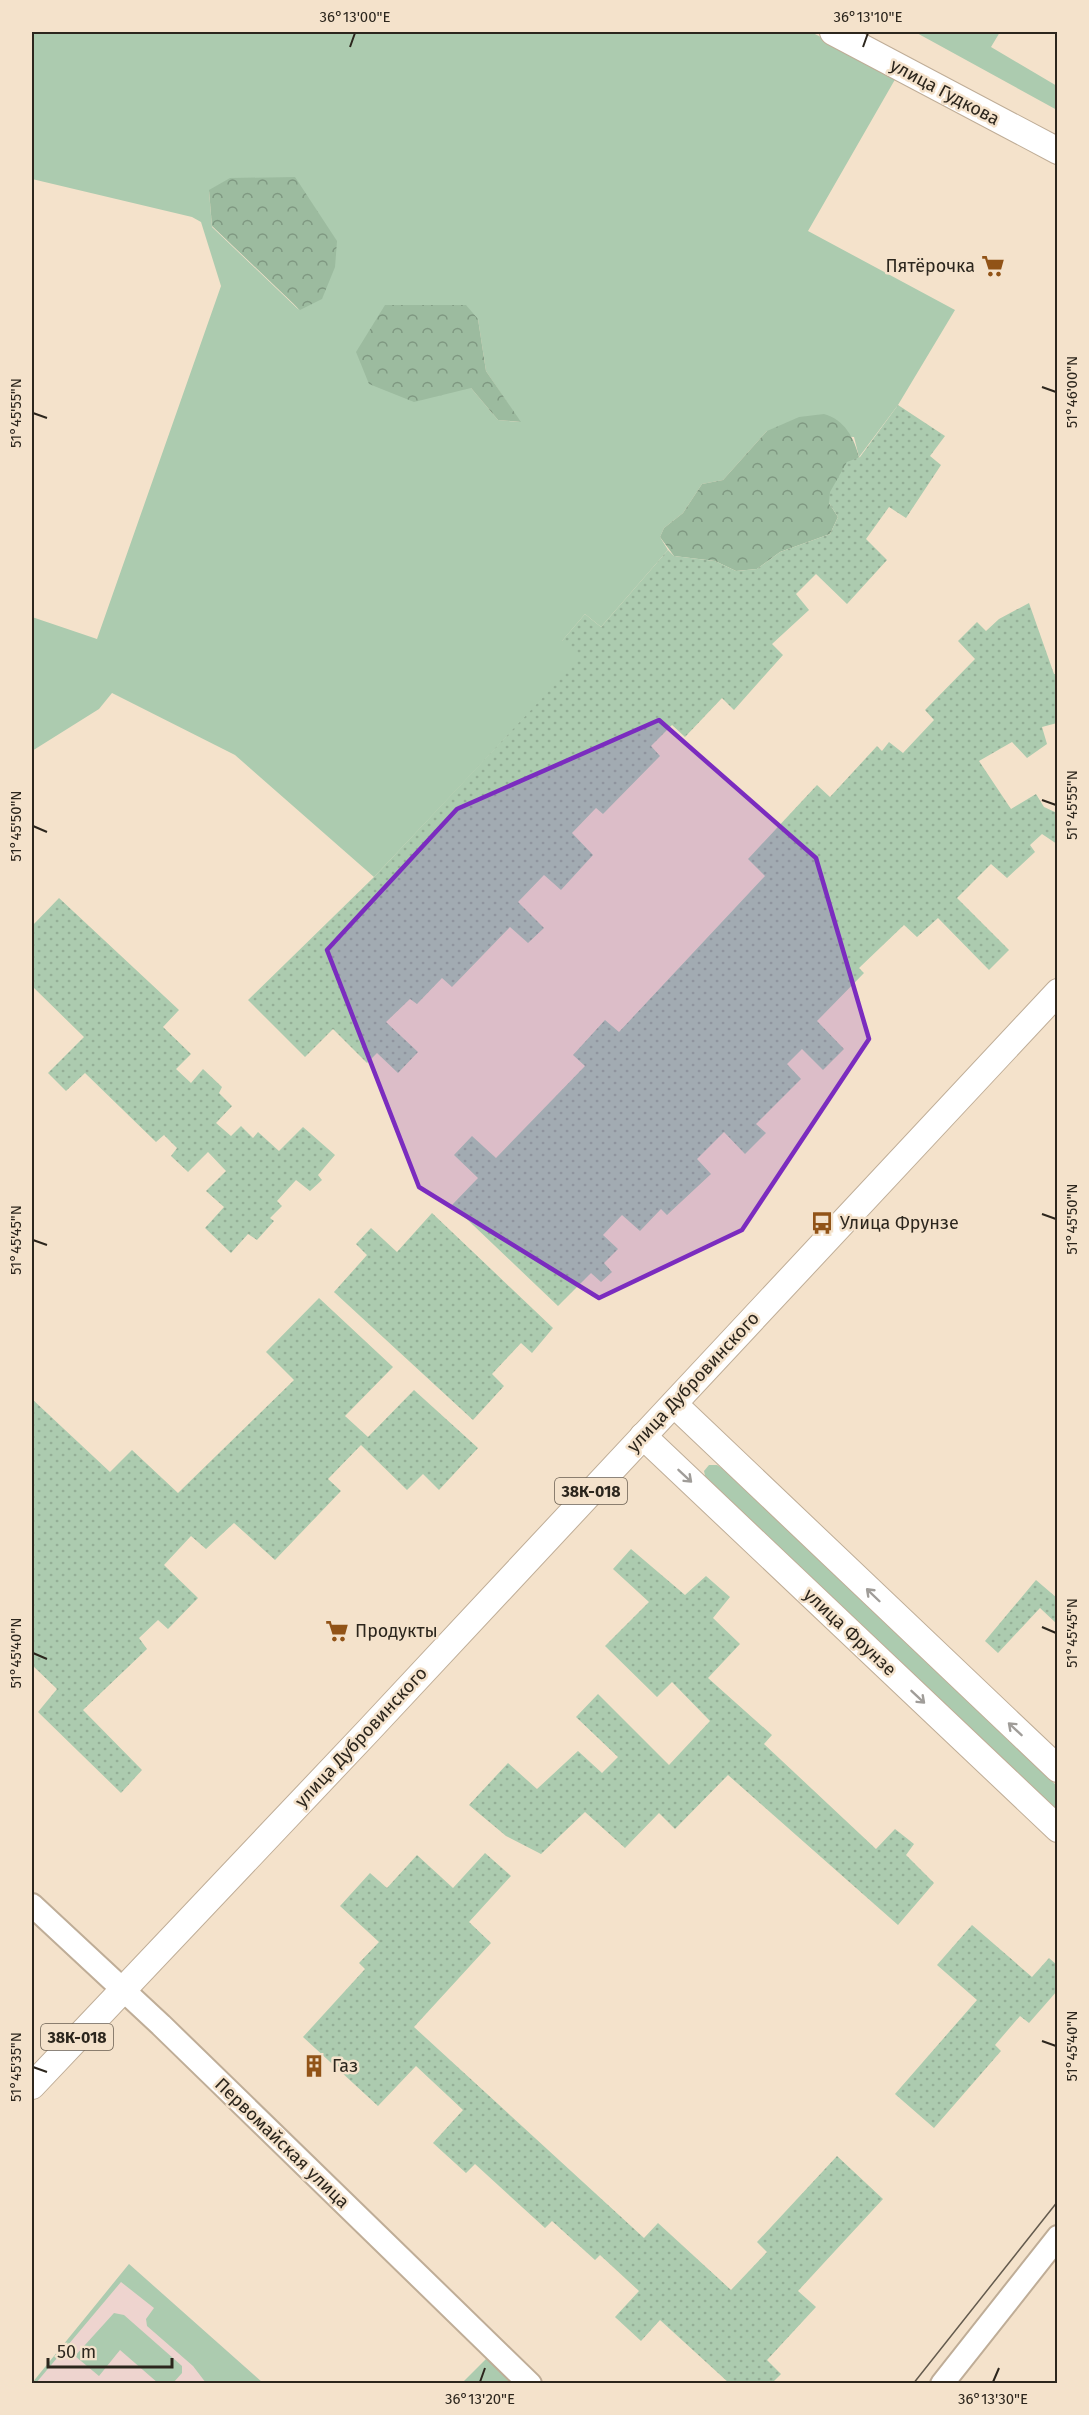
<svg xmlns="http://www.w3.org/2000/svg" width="1089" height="2415" viewBox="0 0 1089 2415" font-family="'Fira Sans',sans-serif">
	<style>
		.medical { fill: #eed4cf }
		.grass { fill: #accbaf; fill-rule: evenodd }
		.forest { fill: url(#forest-crowns) }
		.garden { fill: url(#garden-dots) }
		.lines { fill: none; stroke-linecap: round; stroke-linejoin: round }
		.secondary-casing { stroke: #bfad97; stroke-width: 26 }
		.primary-casing { stroke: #bfad97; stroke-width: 28 }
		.secondary { stroke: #fff; stroke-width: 22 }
		.primary { stroke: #fff; stroke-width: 26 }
		.tram { stroke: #645b4e; stroke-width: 1.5 }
		.oneway { stroke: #a09d99 }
		.marked { fill: #7b2cbf; fill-opacity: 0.2; stroke: #7b2cbf; stroke-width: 4.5; stroke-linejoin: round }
		.ticks { fill: none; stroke: #2c261d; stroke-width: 2 }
		.labels { text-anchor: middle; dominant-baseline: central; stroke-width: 5; stroke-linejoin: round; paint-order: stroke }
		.shield { fill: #f4e2cb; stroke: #685e51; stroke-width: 1.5 }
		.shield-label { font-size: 16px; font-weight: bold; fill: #2c261d }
		.street-label { font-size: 18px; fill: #2c261d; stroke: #f4e2cb }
		.poi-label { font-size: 18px; fill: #2c261d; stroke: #f4e2cb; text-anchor: start }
		.neatline { fill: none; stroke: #2c261d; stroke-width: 2 }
		.ticks-label { font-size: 15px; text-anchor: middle; fill: #2c261d }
	</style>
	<defs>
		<pattern id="forest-crowns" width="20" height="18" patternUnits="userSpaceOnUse" patternTransform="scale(1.5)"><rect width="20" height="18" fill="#9cbb9f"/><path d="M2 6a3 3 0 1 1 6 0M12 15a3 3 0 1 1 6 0" fill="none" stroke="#7f9881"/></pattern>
		<pattern id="garden-dots" width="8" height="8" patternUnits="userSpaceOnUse" patternTransform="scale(1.5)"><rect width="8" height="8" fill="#accbaf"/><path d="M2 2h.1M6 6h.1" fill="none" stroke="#94ae96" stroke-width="1.8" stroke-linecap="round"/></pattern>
	</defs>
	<rect width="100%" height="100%" fill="#f4e2cb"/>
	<!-- medical -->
	<path class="medical" d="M129 2264 263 2383 32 2384Z"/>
	<!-- grass -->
	<g class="grass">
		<path d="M32 32H811L897 76 808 231 955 310 898 405 859 457 854 437 767 431 723 480 702 484 683 513 664 528 660 537 668 550 601 627 585 614 562 641 581 658 374 877 235 755 112 693 99 709 32 751V617L97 639 221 286 201 222 192 217 32 179ZM209 191 299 310 212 227ZM478 319 486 371 520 422 498 420 471 388Z"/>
		<path d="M915 32H1000L991 47 1057 86V110Z"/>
		<path d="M709 1465H717L725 1470 1057 1786V1815L706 1480 704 1471Z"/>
		<path d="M129 2264 263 2383H206L193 2366 147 2326 146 2319 154 2308 121 2282 36 2383H32Z"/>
		<path d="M114 2313 124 2315 182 2366V2373L173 2383H158L120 2350 99 2376 75 2356Z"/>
		<path d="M486 2359 492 2361 517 2384H461Z"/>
	</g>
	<!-- forest -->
	<g class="forest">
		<path d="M295 177 337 241 335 267 322 299 300 310 212 226 209 190 230 178Z"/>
		<path d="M385 305H466L478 319 486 371 521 422 498 420 471 388 414 402 369 384 356 352Z"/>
		<path d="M824 414C845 420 854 438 859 457L829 503 838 517 830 534 780 552 757 569 736 571 715 561 674 556 660 537 664 528 683 513 702 484 723 480 767 431 799 417Z"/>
	</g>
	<!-- garden -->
	<g class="garden">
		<path d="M898 405 945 436 930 456 941 465 906 518 889 507 866 539 887 560 847 604 816 574 796 594 809 610 772 644 783 655 734 710 722 698 685 737 672 725 651 746 660 756 603 814 596 808 572 833 593 855 561 890 544 875 518 902 544 928 528 943 510 927 452 987 442 978 417 1004 410 999 386 1022 418 1052 398 1073 377 1053 367 1063 333 1029 305 1057 248 1000 374 877 580 658 561 642 585 614 601 627 668 550 674 556 715 561 736 571 757 569 780 552 830 534 838 517 829 503 830 492 847 462 860 457Z"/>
		<path d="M1029 603 1054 674H1057V723L1042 727 1047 744 1027 758 1012 742 979 761 1011 809 1036 794 1044 807 1057 813V844L1042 834 1030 845 1035 852 1007 878 991 864 957 898 1009 950 989 970 938 918 917 937 904 925 859 968 864 973 817 1021 844 1049 823 1070 802 1049 787 1064 801 1079 756 1124 766 1133 745 1154 724 1132 697 1159 711 1174 667 1215 661 1209 640 1231 622 1215 603 1235 618 1249 604 1263 612 1272 601 1282 591 1273 558 1306 452 1205 478 1178 454 1155 472 1136 496 1158 585 1066 573 1055 605 1020 619 1032 765 876 748 859 817 785 830 797 877 746 882 751 889 742 903 753 934 720 925 710 975 659 958 641 977 622 986 631 999 619Z"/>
		<path d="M59 898 179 1010 163 1027 191 1054 176 1069 191 1083 203 1069 222 1087 219 1093 232 1106 216 1123 231 1136 241 1126 253 1138 258 1132 279 1151 303 1127 335 1155 318 1175 322 1180 310 1191 296 1180 277 1201 282 1206 270 1218 274 1221 257 1240 248 1234 231 1253 205 1228 224 1207 206 1191 226 1171 208 1152 188 1172 171 1156 177 1148 164 1135 156 1142 85 1073 66 1091 48 1073 84 1037 32 986V926Z"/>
		<path d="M432 1213 553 1328 532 1353 521 1343 492 1374 504 1386 473 1420 334 1292 367 1255 356 1244 371 1228 397 1252Z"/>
		<path d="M319 1298 393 1367 345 1416 368 1437 414 1390 478 1448 439 1490 423 1474 407 1490 361 1445 328 1479 341 1491 275 1560 234 1523 206 1549 191 1536 164 1565 198 1598 168 1629 158 1620 139 1638 147 1649 83 1710 142 1770 121 1793 38 1712 57 1689 32 1665V1399L110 1472 132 1450 178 1493 294 1380 266 1352Z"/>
		<path d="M631 1549 685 1595 706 1576 730 1597 713 1618 740 1644 708 1678 772 1735 764 1744 876 1849 895 1829 914 1844 906 1855 934 1883 898 1925 728 1775 675 1829 659 1813 625 1848 585 1812 541 1854 506 1836 469 1805 508 1763 537 1789 578 1751 602 1773 618 1757 576 1717 598 1694 669 1765 710 1721 672 1682 657 1697 605 1646 649 1602 613 1569Z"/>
		<path d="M1036 1580 1057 1598V1624L1040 1608 998 1653 985 1641Z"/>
		<path d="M485 1853 511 1876 469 1922 491 1943 414 2027 644 2238 658 2223 731 2290 767 2252 757 2242 837 2156 883 2199 798 2291 816 2307 767 2360 781 2374 772 2383H729L660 2320 641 2341 615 2317 639 2291 600 2255 595 2260 552 2221 545 2228 475 2164 466 2173 433 2143 463 2110 416 2066 378 2106 303 2037 365 1969 359 1963 379 1942 340 1906 370 1873 387 1888 417 1855 453 1888Z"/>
		<path d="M972 1925 1032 1977 1049 1958 1057 1965V1991L1029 2023 1020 2016 995 2045 1001 2051 934 2128 895 2094 977 2000 937 1965Z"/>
	</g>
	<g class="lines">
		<!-- secondary casing -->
		<g class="secondary-casing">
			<g id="secondary">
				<path d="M32 1905 161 2025 530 2384"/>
				<path d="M942 2384 1058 2237"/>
			</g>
		</g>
		<!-- primary casing -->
		<g class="primary-casing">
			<g id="primary">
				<path d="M833 32 1058 151"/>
				<path d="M674 1404 1058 1769"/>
				<path d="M643 1436 1058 1829"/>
				<path d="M32 2086 369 1730 1058 992"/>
			</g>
		</g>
		<!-- secondary -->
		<use href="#secondary" class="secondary"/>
		<!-- primary -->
		<use href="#primary" class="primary"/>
		<!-- tram -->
		<path class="tram" d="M913 2384 1058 2201"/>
	</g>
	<!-- one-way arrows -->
	<defs><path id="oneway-shaft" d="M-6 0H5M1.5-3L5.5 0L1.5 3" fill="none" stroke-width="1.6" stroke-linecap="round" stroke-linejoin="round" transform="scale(1.5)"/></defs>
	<g class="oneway">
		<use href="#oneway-shaft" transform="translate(685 1476) rotate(43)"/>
		<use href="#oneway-shaft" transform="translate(873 1595) rotate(-136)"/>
		<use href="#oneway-shaft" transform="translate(918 1697) rotate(43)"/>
		<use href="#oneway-shaft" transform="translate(1015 1729) rotate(-137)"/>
	</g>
	<!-- marked area -->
	<path class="marked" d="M659 720 816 858 869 1039 742 1230 599 1298 419 1187 327 950 457 809Z"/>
	<!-- ticks -->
	<path class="ticks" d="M350 47 355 33M863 47 868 33M1042 387 1056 392M33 413 47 418M1042 800 1056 805M33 826 47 832M1042 1214 1056 1219M33 1240 47 1245M1042 1627 1056 1633M33 1653 47 1659M1042 2041 1056 2046M33 2067 47 2072M480 2382 485 2368M993 2382 999 2368"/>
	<!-- icons -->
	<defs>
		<g id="supermarket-bare" transform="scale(1.8)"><path d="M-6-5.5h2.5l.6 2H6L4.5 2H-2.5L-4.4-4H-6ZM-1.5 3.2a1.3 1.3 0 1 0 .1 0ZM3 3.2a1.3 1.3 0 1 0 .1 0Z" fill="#915317" stroke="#f4e2cb" stroke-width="2.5" paint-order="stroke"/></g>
		<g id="bus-bare" transform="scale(1.8)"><path d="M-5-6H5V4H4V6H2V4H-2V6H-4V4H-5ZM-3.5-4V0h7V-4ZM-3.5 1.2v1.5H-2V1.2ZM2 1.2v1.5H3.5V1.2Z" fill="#915317" stroke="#f4e2cb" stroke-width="2.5" paint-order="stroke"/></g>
		<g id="building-bare" transform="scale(1.8)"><path d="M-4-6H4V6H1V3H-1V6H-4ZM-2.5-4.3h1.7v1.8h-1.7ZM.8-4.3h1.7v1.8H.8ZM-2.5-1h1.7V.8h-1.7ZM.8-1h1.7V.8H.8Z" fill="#915317" stroke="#f4e2cb" stroke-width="2.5" paint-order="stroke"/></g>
	</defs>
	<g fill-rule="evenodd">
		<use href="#supermarket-bare" x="993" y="266"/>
		<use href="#bus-bare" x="822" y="1223"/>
		<use href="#supermarket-bare" x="337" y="1631"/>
		<use href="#building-bare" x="314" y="2066"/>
	</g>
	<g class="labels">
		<!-- shield labels -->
		<g class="shield">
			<rect x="555" y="1478" width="72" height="26" rx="4.5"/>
			<rect x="41" y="2024" width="72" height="26" rx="4.5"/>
		</g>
		<g class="shield-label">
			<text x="591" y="1491">38К-018</text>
			<text x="77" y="2037">38К-018</text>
		</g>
		<!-- street labels -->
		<g class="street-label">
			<text transform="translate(945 92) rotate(28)">улица Гудкова</text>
			<text transform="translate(693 1382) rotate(-47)">улица Дубровинского</text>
			<text transform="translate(850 1632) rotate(43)">улица Фрунзе</text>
			<text transform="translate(361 1737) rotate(-47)">улица Дубровинского</text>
			<text transform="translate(282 2143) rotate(44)">Первомайская улица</text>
		</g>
		<!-- poi labels -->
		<g class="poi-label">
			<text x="975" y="266" text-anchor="end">Пятёрочка</text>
			<text x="840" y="1223">Улица Фрунзе</text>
			<text x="355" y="1631">Продукты</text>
			<text x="332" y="2066">Газ</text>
		</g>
	</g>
	<!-- border -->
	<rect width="1089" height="2415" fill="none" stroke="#f4e2cb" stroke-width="66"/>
	<!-- scale -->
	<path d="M48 2358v9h124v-9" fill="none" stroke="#2c261d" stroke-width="3"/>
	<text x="57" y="2358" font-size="18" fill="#2c261d" stroke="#f4e2cb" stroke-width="4.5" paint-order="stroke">50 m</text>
	<rect x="33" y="33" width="1023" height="2349" class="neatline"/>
	<g class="ticks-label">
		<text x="355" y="22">36°13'00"E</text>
		<text x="868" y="22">36°13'10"E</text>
		<text transform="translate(1072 392) rotate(-90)" y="5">51°46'00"N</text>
		<text transform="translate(16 413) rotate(-90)" y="5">51°45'55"N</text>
		<text transform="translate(1072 805) rotate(-90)" y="5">51°45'55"N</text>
		<text transform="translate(16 826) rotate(-90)" y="5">51°45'50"N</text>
		<text transform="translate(1072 1219) rotate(-90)" y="5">51°45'50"N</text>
		<text transform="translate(16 1240) rotate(-90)" y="5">51°45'45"N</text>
		<text transform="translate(1072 1633) rotate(-90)" y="5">51°45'45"N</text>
		<text transform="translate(16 1653) rotate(-90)" y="5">51°45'40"N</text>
		<text transform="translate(1072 2046) rotate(-90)" y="5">51°45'40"N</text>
		<text transform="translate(16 2067) rotate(-90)" y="5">51°45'35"N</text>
		<text x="480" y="2404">36°13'20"E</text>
		<text x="993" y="2404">36°13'30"E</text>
	</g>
</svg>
